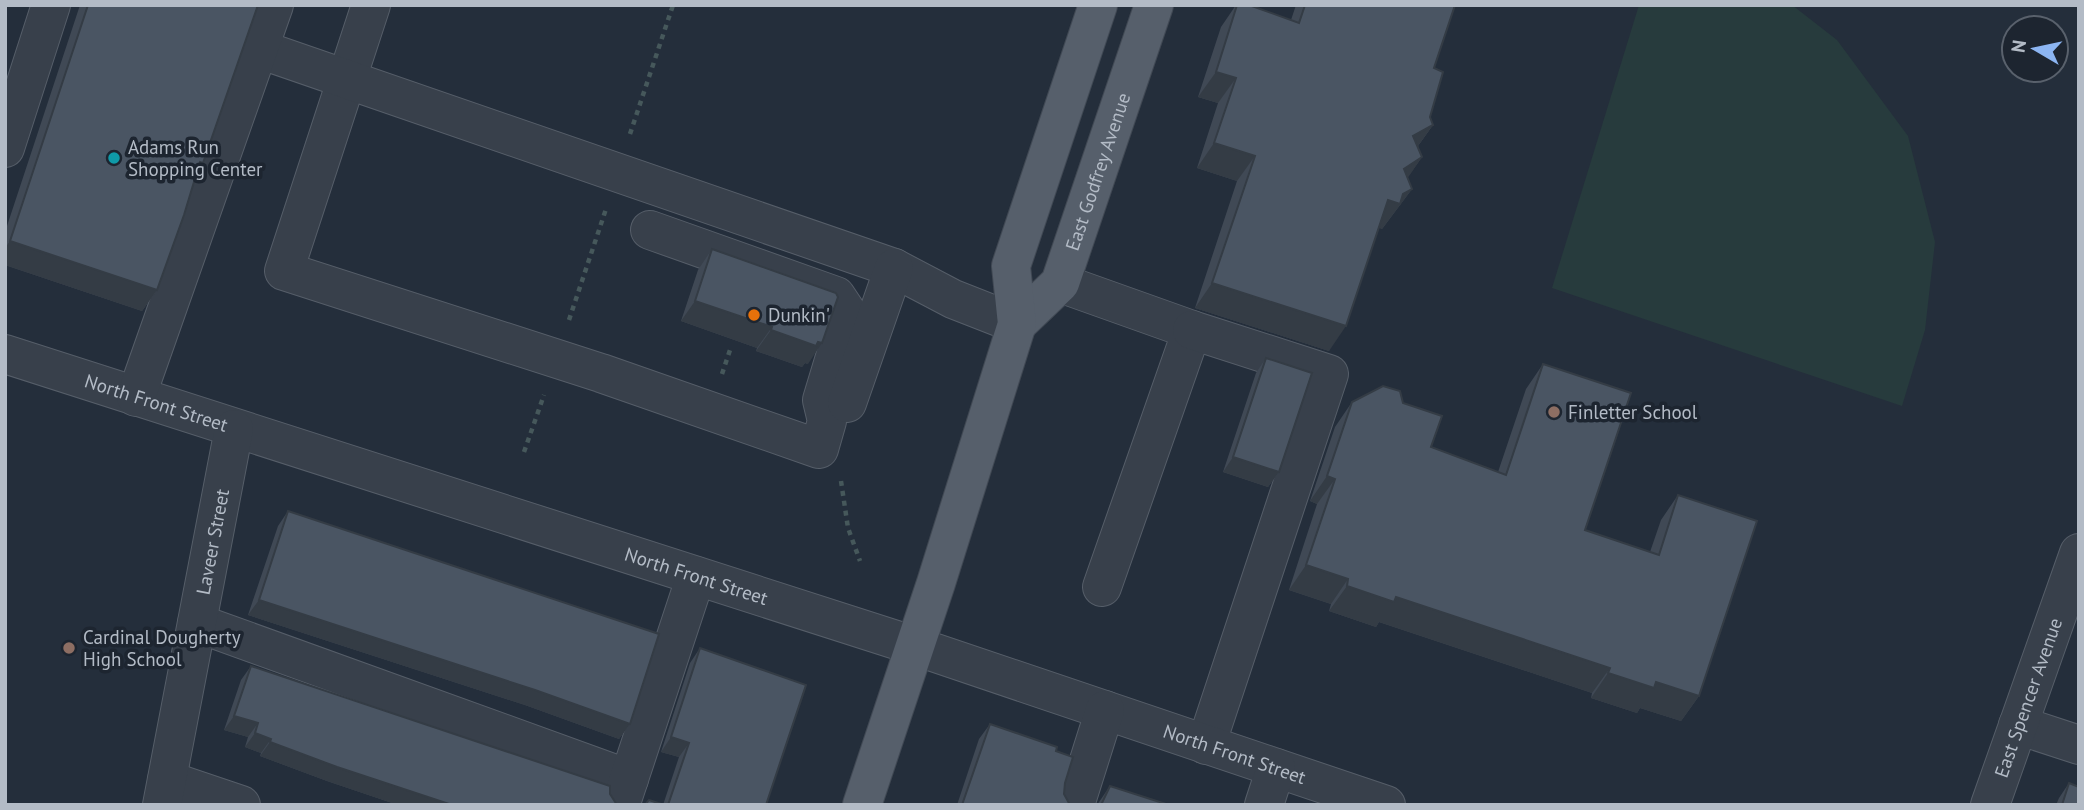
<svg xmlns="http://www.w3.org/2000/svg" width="2084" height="810" viewBox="0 0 2084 810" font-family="'PT Sans',sans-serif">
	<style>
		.green { fill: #273b3d }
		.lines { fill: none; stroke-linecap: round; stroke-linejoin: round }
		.minor-casing { stroke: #565e69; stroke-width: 40 }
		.major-casing { stroke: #414954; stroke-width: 40 }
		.path { stroke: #46585b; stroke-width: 4.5; stroke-dasharray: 5 5; stroke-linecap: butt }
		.minor { stroke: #38404b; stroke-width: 38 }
		.major { stroke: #565f6b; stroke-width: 38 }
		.wall { fill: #404955 }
		.shaded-wall { fill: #343c45 }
		.building { fill: #4a5563; stroke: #343c45; stroke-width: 2 }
		.culture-dot { fill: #0f9aa8; stroke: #1d2530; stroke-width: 2.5 }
		.food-dot { fill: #e8710a; stroke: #1d2530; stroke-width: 2.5 }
		.education-dot { fill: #8d6e63; stroke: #1d2530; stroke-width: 2.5 }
		.labels { text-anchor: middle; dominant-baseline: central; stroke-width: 7; stroke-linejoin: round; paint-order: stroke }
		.poi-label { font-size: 19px; fill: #b3bbc6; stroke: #1d2530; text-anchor: start }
		.street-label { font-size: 19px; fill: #b3bbc6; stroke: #1d2530 }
	</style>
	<rect width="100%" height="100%" fill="#242e3b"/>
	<!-- green -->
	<path class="green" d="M1639 5H1792L1837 40 1908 136 1935 242 1925 330 1902 406 1552 288Z"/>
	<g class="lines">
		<!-- minor casing -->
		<g class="minor-casing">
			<g id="minor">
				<path d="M371 5 284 271 601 373 819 449 827 421 822 400 848 314 836 296 650 230"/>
				<path d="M259 49 894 268 953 299 1017 324"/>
				<path d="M5 148 51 5"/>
				<path d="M1060 283 1192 330 1102 587"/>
				<path d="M1192 330 1329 374 1206 745"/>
				<path id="s1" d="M5 354 915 646 1386 805"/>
				<path d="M136 397 274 5"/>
				<path d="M847 403 894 268"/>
				<path d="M197 623 629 779"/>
				<path d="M2018 725 2079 745"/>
				<path d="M167 780 241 805"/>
				<path d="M621 803 696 576"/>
				<path id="s2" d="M162 805 234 429"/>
				<path d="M1075 805 1105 710"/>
				<path d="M1264 805 1276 768"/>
				<path id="s3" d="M1990 805 2079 553"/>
			</g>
		</g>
		<!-- major casing -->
		<g class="major-casing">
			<g id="major">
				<path id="s4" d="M1017 324 1060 283 1154 5"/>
				<path d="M862 805 936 583 1017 324 1011 266 1098 5"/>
			</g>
		</g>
		<!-- path -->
		<g class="path">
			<path d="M630 134 673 5"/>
			<path d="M569 320 606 209"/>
			<path d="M722 374 731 347"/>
			<path d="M524 452 544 395"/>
			<path d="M841 481 848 528 860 561"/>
		</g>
		<!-- minor -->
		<use href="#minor" class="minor"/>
		<!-- major -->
		<use href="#major" class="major"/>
	</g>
	<!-- wall -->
	<g class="wall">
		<path d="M80 5H258L203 163 197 170 157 290 142 311 5 265V232Z"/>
		<path d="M1236 5H1249L1291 20 1296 5H1455L1434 68 1430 117 1433 125 1418 146 1422 157 1407 178 1412 189 1382 229 1379 227 1329 351 1195 308 1237 181 1197 168 1218 103 1198 97 1221 27Z"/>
		<path d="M712 249 808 364 805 363 802 367 756 351 757 348 681 321 698 270Z"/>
		<path d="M1266 358 1279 472 1268 487 1223 472 1256 373Z"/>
		<path d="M1543 364 1585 530 1650 552 1661 520 1678 495 1699 696 1681 721 1640 708 1637 713 1591 698 1592 693 1379 622 1376 627 1329 611 1331 604 1289 590 1317 504 1310 501 1335 427 1352 402 1403 403 1431 447 1498 472 1526 389Z"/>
		<path d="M288 511 630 724 619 739 525 705 248 615 278 526Z"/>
		<path d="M700 648 766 805H645H663L679 757 661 752 690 663Z"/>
		<path d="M251 666 610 794 617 805H398L327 781 260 756 261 753 245 747 248 737 224 730 241 680Z"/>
		<path d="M990 724 1056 751 1065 783 1064 794 1070 805H957L979 739Z"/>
		<path d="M2069 783 2079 805H2056L2059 798Z"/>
		<path d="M1110 786 1169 805H1097Z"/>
	</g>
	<!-- shaded-wall -->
	<g class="shaded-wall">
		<path d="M1216 72 1236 78 1218 103 1198 97Z"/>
		<path d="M1433 125 1415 150 1413 136Z"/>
		<path d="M1214 143 1255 156 1237 181 1197 168Z"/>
		<path d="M1422 157 1405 182 1404 169Z"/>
		<path d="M1412 189 1382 229 1370 225 1388 200 1403 194Z"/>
		<path d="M10 241 157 290 142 311 5 265V248Z"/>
		<path d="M1212 283 1346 326 1329 351 1195 308Z"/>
		<path d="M695 301 772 327 757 348 681 321Z"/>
		<path d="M771 330 818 342 822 343 808 364 805 363 802 367 756 351Z"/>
		<path d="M1233 457 1279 472 1268 487 1223 472Z"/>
		<path d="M1327 476 1335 479 1317 504 1310 501Z"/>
		<path d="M1306 565 1348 579 1331 604 1289 590Z"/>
		<path d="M1347 586 1396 597 1610 668 1592 693 1379 622 1376 627 1329 611Z"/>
		<path d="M259 600 535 690 630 724 619 739 525 705 248 615Z"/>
		<path d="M1608 673 1656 682 1699 696 1681 721 1640 708 1637 713 1591 698Z"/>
		<path d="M234 716 258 723 248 737 224 730Z"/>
		<path d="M255 733 271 739 261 753 245 747Z"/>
		<path d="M671 737 689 743 679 757 661 752Z"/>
		<path d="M270 742 452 805H398L327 781 260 756Z"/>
	</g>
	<!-- building -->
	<g class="building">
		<path d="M88 5H258L203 163 200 162 184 215 157 290 10 241Z"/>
		<path d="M1237 5H1249L1299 23 1305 5H1455L1434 68 1443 72 1430 117 1433 125 1413 136 1422 157 1404 169 1412 189 1403 194 1400 204 1388 200 1346 326 1212 283 1255 156 1214 143 1236 78 1216 72Z"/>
		<path d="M712 249 836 293 838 297 822 343 818 342 816 346 771 330 772 327 695 301Z"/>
		<path d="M1266 358 1312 373 1279 472 1233 457Z"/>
		<path d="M1543 364 1631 393 1585 530 1659 555 1678 495 1757 521 1699 696 1656 682 1654 688 1608 673 1610 668 1396 597 1394 602 1347 586 1348 579 1306 565 1335 479 1327 476 1352 402 1383 386 1400 391 1403 403 1442 416 1431 447 1506 475Z"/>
		<path d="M288 511 659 634 630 724 535 690 259 600Z"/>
		<path d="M700 648 806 685 766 805H668L689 743 671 737Z"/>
		<path d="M251 666 610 786V794L617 805H452L337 767 270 742 271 739 255 733 258 723 234 716Z"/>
		<path d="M990 724 1057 747 1056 751 1073 757 1065 783 1064 794 1070 805H962Z"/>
		<path d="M2069 783 2079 787V805H2062Z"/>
		<path d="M1110 786 1169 805H1101Z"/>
		<path d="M649 800 664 805H645Z"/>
	</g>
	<!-- markers -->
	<circle class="culture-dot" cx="114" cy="158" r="7"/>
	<circle class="food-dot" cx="754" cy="315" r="7"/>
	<g class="education-dot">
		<circle cx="1554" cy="412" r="7"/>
		<circle cx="69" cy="648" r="7"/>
	</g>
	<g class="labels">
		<!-- poi labels -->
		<g class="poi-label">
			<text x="128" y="147">Adams Run<tspan x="128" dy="22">Shopping Center</tspan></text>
			<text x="768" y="315">Dunkin'</text>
			<text x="1568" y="412">Finletter School</text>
			<text x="83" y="637">Cardinal Dougherty<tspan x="83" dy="22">High School</tspan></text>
		</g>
		<!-- street labels -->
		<g class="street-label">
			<text stroke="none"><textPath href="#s4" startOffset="177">East Godfrey Avenue</textPath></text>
			<text stroke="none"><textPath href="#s1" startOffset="159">North Front Street</textPath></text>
			<text stroke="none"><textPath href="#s2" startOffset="268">Laveer Street</textPath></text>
			<text stroke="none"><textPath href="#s1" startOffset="726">North Front Street</textPath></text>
			<text stroke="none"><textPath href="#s3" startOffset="114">East Spencer Avenue</textPath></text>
			<text stroke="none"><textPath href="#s1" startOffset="1293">North Front Street</textPath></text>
		</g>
	</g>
	<!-- border -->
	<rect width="2084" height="810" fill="none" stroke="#b3bbc6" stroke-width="14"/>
	<!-- north arrow -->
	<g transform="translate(2035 49) rotate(279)"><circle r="33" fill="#1d2530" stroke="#59616c" stroke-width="2"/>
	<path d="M0-5L12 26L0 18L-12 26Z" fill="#8cb5f2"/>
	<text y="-10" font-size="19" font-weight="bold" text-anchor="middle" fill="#b3bbc6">N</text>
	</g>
</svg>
